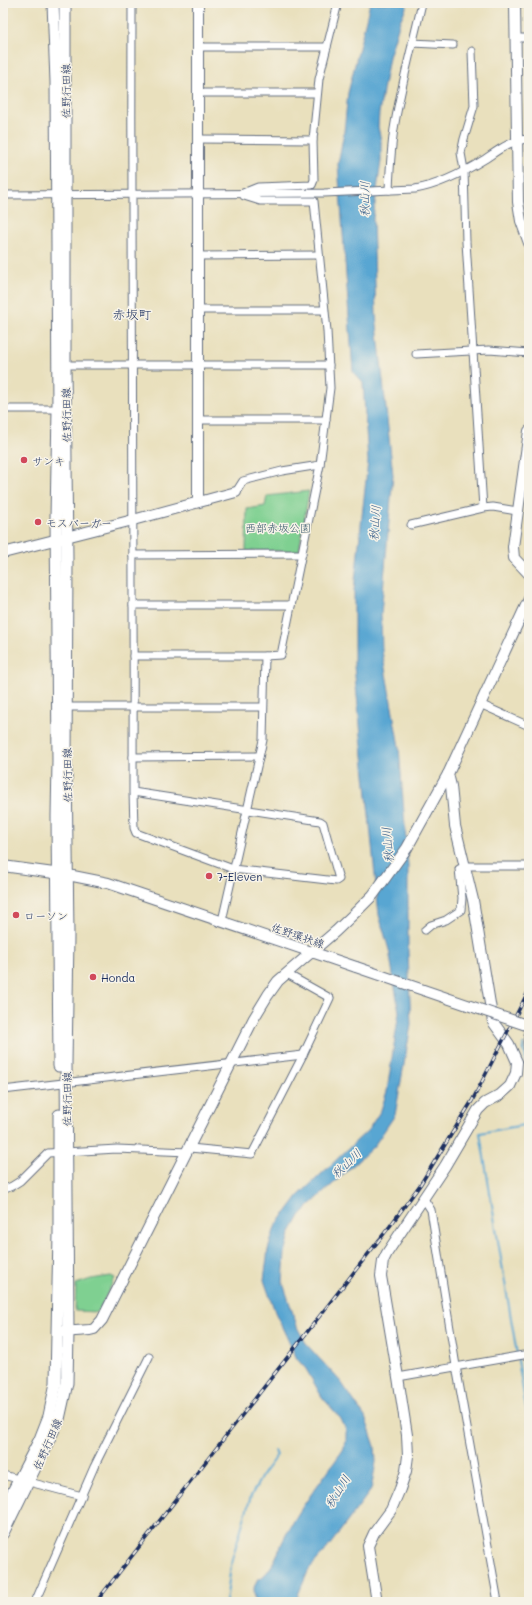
<svg xmlns="http://www.w3.org/2000/svg" width="532" height="1605" viewBox="0 0 532 1605" font-family="Mali,'Klee One',sans-serif">
	<style>
		.green { fill: #7fd091; stroke: #4d8078 }
		.water { fill: #59a6d2; stroke: #3a6a98 }
		.lines { fill: none; stroke-linecap: round; stroke-linejoin: round }
		.stream { stroke: #59a6d2; stroke-width: 2 }
		.street-casing { stroke: #636d7f; stroke-width: 9 }
		.secondary-casing { stroke: #636d7f; stroke-width: 12 }
		.primary-casing { stroke: #636d7f; stroke-width: 13 }
		.street { stroke: #fff; stroke-width: 7 }
		.secondary { stroke: #fff; stroke-width: 10 }
		.primary { stroke: #fff; stroke-width: 11 }
		.rail-casing { stroke: #1b2f5e; stroke-width: 3.5 }
		.rail { stroke: #f7f3e8; stroke-width: 2; stroke-dasharray: 6; stroke-linecap: butt }
		.secondary-bridge-casing { stroke: #636d7f; stroke-width: 12; stroke-linecap: butt }
		.secondary-bridge { stroke: #fff; stroke-width: 10 }
		.poi-dot { fill: #d1495b; stroke: #f7f3e8; stroke-width: 1.5 }
		.labels { text-anchor: middle; dominant-baseline: central; stroke-width: 3; stroke-linejoin: round; paint-order: stroke }
		.street-label { font-size: 11px; fill: #1b2f5e; stroke: #f7f3e8 }
		.poi-label { font-size: 11px; fill: #1b2f5e; stroke: #f7f3e8; text-anchor: start }
		.park-label { font-size: 11px; fill: #34576b; stroke: #f7f3e8 }
		.water-label { font-size: 12px; font-style: italic; fill: #315987; stroke: #f7f3e8 }
		.quarter-label { font-size: 13px; fill: #1b2f5e; stroke: #f7f3e8 }
	</style>
	<rect width="100%" height="100%" fill="#f7f3e8"/>
	<filter id="ink" filterUnits="userSpaceOnUse"><feTurbulence type="fractalNoise" baseFrequency=".025" numOctaves="2"/><feDisplacementMap in="SourceGraphic" scale="8" xChannelSelector="R" yChannelSelector="G"/><feConvolveMatrix kernelMatrix="1 2 1 2 8 2 1 2 1" color-interpolation-filters="sRGB"/></filter>
	<filter id="wash" filterUnits="userSpaceOnUse"><feTurbulence type="fractalNoise" baseFrequency=".012" numOctaves="4" result="noise"/><feDisplacementMap in="SourceGraphic" scale="16" xChannelSelector="R" yChannelSelector="G"/><feGaussianBlur stdDeviation="0.9" result="paint"/><feColorMatrix in="noise" values="0 0 0 0 0 0 0 0 0 0 0 0 0 0 0 0 0 1.4 0 .05"/><feComposite in="paint" operator="in"/></filter>
	<g filter="url(#wash)">
		<rect width="100%" height="100%" fill="#e9e0bd"/>
		<!-- green -->
		<g class="green">
			<path d="M309 491 299 551H246L247 509 265 506 267 496Z"/>
			<path d="M111 1276 115 1278 98 1312 75 1311 76 1284 91 1279Z"/>
		</g>
		<!-- water -->
		<path class="water" d="M370 3H408L400 21 389 57 379 113 378 127 381 141V161L373 218 376 315 393 475 381 614 382 651 399 747 408 866V952L411 1025 395 1115 374 1146 309 1206 300 1216 290 1234 285 1253 283 1283 298 1329 307 1345 341 1382 365 1417 375 1446 376 1462 371 1490 326 1550 309 1569 295 1602H255L254 1588 257 1580C270 1575 277 1555 282 1543 298 1509 322 1480 343 1450L346 1441V1430L341 1419 322 1397 306 1369 297 1359 275 1312 264 1280 268 1250 275 1227 299 1195 368 1130 381 1110 387 1091 399 1012 389 950 379 915 354 666V590L368 461 363 383 353 372 338 164 344 132 348 93Z"/>
		<g class="lines">
			<!-- stream -->
			<g class="stream">
				<path d="M523 1045 529 1076"/>
				<path d="M529 1124 480 1133 529 1426"/>
				<path d="M226 1602 232 1559 251 1496 263 1474 277 1455 274 1451"/>
			</g>
		</g>
	</g>
	<g filter="url(#ink)">
		<g class="lines">
			<!-- street casing -->
			<g class="street-casing">
				<g id="street">
					<path d="M132 3C131 266 134 529 133 792L134 828 136 833 233 869 336 881 339 879 323 823 320 821 133 792"/>
					<path d="M515 3H525"/>
					<path d="M516 38H529"/>
					<path d="M412 43 453 45"/>
					<path d="M198 47H327"/>
					<path d="M472 51 474 106 464 139 461 153 464 170 466 242 483 508"/>
					<path d="M198 93H317"/>
					<path d="M198 139 313 140"/>
					<path d="M389 190C390 167 391 145 395 123 402 82 413 43 422 3"/>
					<path d="M243 193 258 187 312 185 314 180 313 140 319 79 338 3"/>
					<path d="M3 195 324 193 415 189C440 185 464 172 485 159 500 149 511 140 529 139"/>
					<path d="M198 256 318 255"/>
					<path d="M198 310H324"/>
					<path d="M416 354 489 350 529 353"/>
					<path d="M62 365H329"/>
					<path d="M3 409H61"/>
					<path d="M198 420H326"/>
					<path d="M236 492 243 481 282 471 320 465 330 388 327 331 314 201H260L244 196"/>
					<path d="M411 525 483 508 493 507 517 511"/>
					<path d="M133 555 302 554"/>
					<path d="M133 605H291"/>
					<path d="M133 656H265"/>
					<path d="M480 704 529 726"/>
					<path d="M63 707H263"/>
					<path d="M133 757 259 756"/>
					<path d="M222 921 263 740 265 656 281 655 320 465"/>
					<path d="M425 930 431 925 446 920 461 910 462 898 459 869 466 866H529"/>
					<path d="M529 1028 527 1042 529 1060"/>
					<path d="M3 1090 303 1055"/>
					<path d="M190 1148 252 1154 303 1055 330 998 287 974"/>
					<path d="M3 1190 12 1186 20 1181 48 1153 117 1149 188 1152"/>
					<path d="M424 1199 431 1210 456 1366 498 1602"/>
					<path d="M398 1377 529 1354"/>
					<path d="M3 1475 82 1496"/>
					<path d="M35 1602 94 1467 149 1357"/>
				</g>
			</g>
			<!-- secondary casing -->
			<g class="secondary-casing">
				<g id="secondary">
					<path d="M198 3V502"/>
					<path d="M515 3 518 202 521 221 529 243"/>
					<path d="M529 431 513 547 514 558 529 574"/>
					<path d="M3 553 133 520 236 492"/>
					<path d="M3 866 68 875 108 883 356 967"/>
					<path d="M61 1332 90 1330 94 1329 102 1320 254 1018 268 995 278 981 336 931 359 909 373 895 407 848 448 774 529 599"/>
					<path d="M377 1602 368 1546 374 1533 391 1510 400 1489 406 1471 408 1456 407 1435 398 1377 381 1276 383 1261 387 1253 445 1166 478 1110 485 1103 500 1095 510 1086 516 1073 517 1062 509 1044 493 1022 473 900 455 826 451 786 448 774"/>
				</g>
			</g>
			<!-- primary casing -->
			<g class="primary-casing">
				<g id="primary">
					<path d="M53 3 56 82 58 409 56 518 58 761 57 816 59 1066"/>
					<path d="M3 1511 40 1439 49 1416 56 1383 59 1234V1115"/>
					<path d="M3 1533 59 1419 67 1383 68 1332 66 1064 68 936 66 761 67 560 65 365V3"/>
				</g>
			</g>
			<!-- street -->
			<use href="#street" class="street"/>
			<!-- secondary -->
			<use href="#secondary" class="secondary"/>
			<!-- primary -->
			<use href="#primary" class="primary"/>
			<!-- rail casing -->
			<g class="rail-casing">
				<path id="rail" d="M96 1602 390 1226 420 1185 472 1101 529 990"/>
			</g>
			<!-- rail -->
			<use href="#rail" class="rail"/>
			<!-- secondary-bridge casing -->
			<g class="secondary-bridge-casing">
				<path id="secondary-bridge" d="M356 967 529 1026"/>
			</g>
			<!-- secondary-bridge -->
			<use href="#secondary-bridge" class="secondary-bridge"/>
		</g>
	</g>
	<!-- markers -->
	<g class="poi-dot">
		<circle cx="24" cy="460" r="4"/>
		<circle cx="38" cy="522" r="4"/>
		<circle cx="209" cy="876" r="4"/>
		<circle cx="16" cy="915" r="4"/>
		<circle cx="93" cy="977" r="4"/>
	</g>
	<g class="labels">
		<!-- street labels -->
		<g class="street-label">
			<text transform="translate(65 91) rotate(-90)">佐野行田線</text>
			<text transform="translate(66 415) rotate(-91)">佐野行田線</text>
			<text transform="translate(67 775) rotate(-91)">佐野行田線</text>
			<text transform="translate(298 935) rotate(19)">佐野環状線</text>
			<text transform="translate(66 1099) rotate(-90)">佐野行田線</text>
			<text transform="translate(47 1444) rotate(-66)">佐野行田線</text>
		</g>
		<!-- poi labels -->
		<g class="poi-label">
			<text x="32" y="460">サンキ</text>
			<text x="46" y="522">モスバーガー</text>
			<text x="217" y="876">7-Eleven</text>
			<text x="24" y="915">ローソン</text>
			<text x="101" y="977">Honda</text>
		</g>
		<!-- park labels -->
		<g class="park-label">
			<text x="278" y="527">西部赤坂公園</text>
		</g>
		<!-- water labels -->
		<g class="water-label">
			<text transform="translate(364 199) rotate(-90)">秋山川</text>
			<text transform="translate(374 523) rotate(-86)">秋山川</text>
			<text transform="translate(387 845) rotate(-95)">秋山川</text>
			<text transform="translate(346 1163) rotate(-44)">秋山川</text>
			<text transform="translate(337 1491) rotate(-58)">秋山川</text>
		</g>
		<!-- quarter labels -->
		<g class="quarter-label">
			<text x="132" y="313">赤坂町</text>
		</g>
	</g>
	<!-- margin -->
	<rect width="532" height="1605" fill="none" stroke="#f7f3e8" stroke-width="16"/>
</svg>
